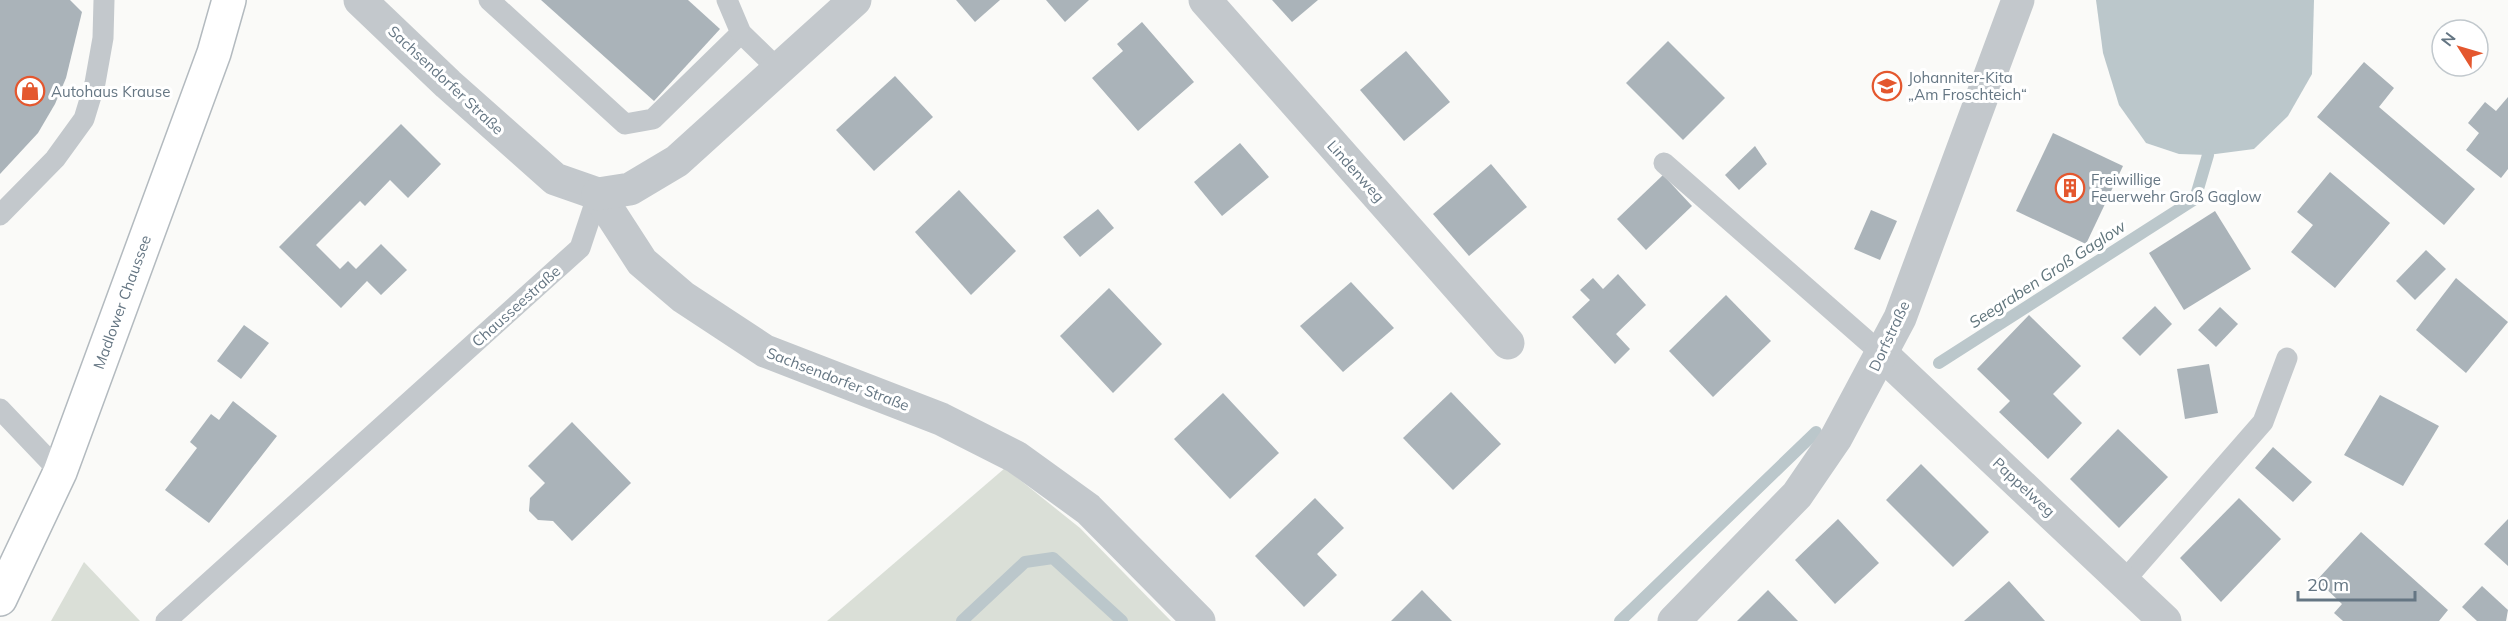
<svg xmlns="http://www.w3.org/2000/svg" width="2508" height="621" viewBox="0 0 2508 621" font-family="Mulish,sans-serif">
	<style>
		.green { fill: #dadfd7 }
		.water { fill: #bbc7cb }
		.lines { fill: none; stroke-linecap: round; stroke-linejoin: round }
		.stream { stroke: #bbc7cb; stroke-width: 12 }
		.building { fill: #aab3b9 }
		.secondary-casing { stroke: #b3babf; stroke-width: 36 }
		.service { stroke: #c3c8cc; stroke-width: 21 }
		.minor { stroke: #c3c8cc; stroke-width: 33 }
		.tertiary { stroke: #c3c8cc; stroke-width: 33 }
		.secondary { stroke: #fff; stroke-width: 33 }
		.labels { text-anchor: middle; dominant-baseline: central; stroke-width: 6; stroke-linejoin: round; paint-order: stroke }
		.poi-label { font-size: 15px; fill: #657683; stroke: #fff; text-anchor: start }
		.street-label { font-size: 15px; fill: #657683; stroke: #fff }
		.water-label { font-size: 16px; font-style: italic; fill: #60757c; stroke: #fff }
	</style>
	<rect width="100%" height="100%" fill="#fafaf8"/>
	<!-- green -->
	<g class="green">
		<path d="M1005 468 1080 528 1171 621H827Z"/>
		<path d="M84 562 140 621H51Z"/>
	</g>
	<!-- water -->
	<path class="water" d="M2096 0H2314L2312 74 2288 116 2254 149 2208 155 2179 154 2146 143 2119 105 2103 53Z"/>
	<g class="lines">
		<!-- stream -->
		<g class="stream">
			<path d="M1939 363 2195 199 2208 155"/>
			<path d="M962 621 1025 562 1053 558 1122 621"/>
			<path d="M1620 621 1816 432"/>
		</g>
	</g>
	<!-- building -->
	<g class="building">
		<path d="M0 0H70L82 12 66 78 55 104 38 133 0 174Z"/>
		<path d="M541 0H688L720 29 654 101Z"/>
		<path d="M956 0H1000L975 22Z"/>
		<path d="M1046 0H1089L1065 22Z"/>
		<path d="M1272 0H1318L1292 22Z"/>
		<path d="M1142 22 1194 82 1138 131 1092 78 1123 51 1117 44Z"/>
		<path d="M1668 41 1725 98 1683 140 1626 83Z"/>
		<path d="M1406 51 1450 102 1404 141 1360 90Z"/>
		<path d="M2364 62 2394 88 2379 107 2475 189 2444 225 2317 117Z"/>
		<path d="M895 76 933 117 874 171 836 130Z"/>
		<path d="M2508 97V169L2501 178 2466 150 2479 133 2468 123 2485 102 2496 111Z"/>
		<path d="M401 124 441 164 408 198 390 180 365 206 360 201 316 245 340 269 348 261 356 269 381 244 407 270 381 295 367 281 341 308 279 247Z"/>
		<path d="M2053 133 2123 166 2086 244 2016 211Z"/>
		<path d="M1240 143 1269 177 1222 216 1194 182Z"/>
		<path d="M1755 146 1767 164 1739 190 1725 175Z"/>
		<path d="M1491 164 1527 207 1469 256 1433 214Z"/>
		<path d="M2330 172 2390 223 2335 288 2291 252 2313 225 2297 212Z"/>
		<path d="M1663 175 1692 206 1646 250 1617 219Z"/>
		<path d="M959 190 1016 251 971 295 915 232Z"/>
		<path d="M1098 209 1114 228 1080 257 1063 237Z"/>
		<path d="M1871 210 1897 221 1880 260 1854 249Z"/>
		<path d="M2215 211 2251 269 2184 310 2149 253Z"/>
		<path d="M2426 250 2446 269 2415 300 2396 281Z"/>
		<path d="M1618 274 1646 305 1616 334 1630 349 1615 364 1572 317 1590 300 1580 290 1593 278 1603 289Z"/>
		<path d="M2456 278 2508 322 2466 373 2416 330Z"/>
		<path d="M1351 282 1394 328 1343 372 1300 326Z"/>
		<path d="M1109 288 1162 344 1113 393 1060 336Z"/>
		<path d="M1726 295 1771 341 1713 397 1669 351Z"/>
		<path d="M2155 306 2172 324 2140 356 2122 338Z"/>
		<path d="M2220 307 2238 324 2216 347 2198 330Z"/>
		<path d="M2029 315 2081 366 2053 394 2082 423 2048 459 1999 412 2010 401 1977 369Z"/>
		<path d="M244 325 269 343 241 379 217 361Z"/>
		<path d="M2209 364 2218 413 2185 419 2177 369Z"/>
		<path d="M1451 392 1501 444 1453 490 1403 438Z"/>
		<path d="M1223 393 1279 453 1230 499 1174 439Z"/>
		<path d="M2380 395 2439 426 2403 486 2344 455Z"/>
		<path d="M233 401 277 436 209 523 165 490 197 448 190 442 211 414 219 420Z"/>
		<path d="M572 422 631 483 572 541 553 521 538 520 529 511 530 498 545 483 528 466Z"/>
		<path d="M2118 429 2168 477 2119 528 2070 479Z"/>
		<path d="M2273 447 2312 482 2293 502 2255 468Z"/>
		<path d="M1921 464 1989 532 1953 567 1886 500Z"/>
		<path d="M1315 498 1344 528 1317 554 1337 575 1304 607 1255 556Z"/>
		<path d="M2239 498 2281 539 2221 602 2180 558Z"/>
		<path d="M1838 519 1879 563 1835 604 1795 560Z"/>
		<path d="M2508 519V566L2484 544Z"/>
		<path d="M2361 532 2448 610 2439 621H2343L2334 613 2342 604 2317 580Z"/>
		<path d="M2009 581 2045 621H1964Z"/>
		<path d="M2482 586 2508 610 2506 621H2477L2462 607Z"/>
		<path d="M1422 590 1452 621H1391Z"/>
		<path d="M1768 590 1798 621H1737Z"/>
	</g>
	<g class="lines">
		<!-- secondary casing -->
		<g class="secondary-casing">
			<path id="secondary" d="M0 599 60 472 214 53 229 0"/>
		</g>
		<!-- service -->
		<g class="service">
			<path d="M489 0 625 124 653 119 741 33"/>
			<path d="M727 0 741 33 778 69"/>
			<path d="M1664 163 1882 354"/>
			<path d="M0 215 55 159 84 119 95 83 103 38 104 0"/>
			<path d="M0 409 60 472"/>
			<path d="M2124 581 2263 422 2287 358"/>
			<path d="M166 621 580 248 598 194"/>
		</g>
		<!-- minor -->
		<g class="minor">
			<path d="M1205 0 1508 343"/>
			<path d="M1882 354 2165 621"/>
			<path d="M1674 621 1797 495 1836 438 1900 318 2018 0"/>
		</g>
		<!-- tertiary -->
		<g class="tertiary">
			<path d="M360 0 448 84 555 179 598 194 642 262 683 297 765 351 941 419 1016 457 1088 509 1199 621"/>
			<path d="M598 194 630 189 677 161 855 0"/>
		</g>
		<!-- secondary -->
		<use href="#secondary" class="secondary"/>
	</g>
	<!-- icons -->
	<defs>
		<g id="school-ring" transform="scale(1.5)"><circle r="9.5" fill="#fff" stroke="#e4572e" stroke-width="1.5"/><path d="M0-5L7-2L0 1L-7-2ZM-4 1L0 2.5L4 1V4Q0 6-4 4Z" fill="#e4572e"/></g>
		<g id="shop-ring" transform="scale(1.5)"><circle r="9.5" fill="#fff" stroke="#e4572e" stroke-width="1.5"/><path d="M-5-2.5h2.3a2.7 3.5 0 0 1 5.4 0H5L5.5 6h-11ZM-1.5-2.5h3a1.5 2.3 0 0 0-3 0Z" fill="#e4572e"/></g>
		<g id="building-ring" transform="scale(1.5)"><circle r="9.5" fill="#fff" stroke="#e4572e" stroke-width="1.5"/><path d="M-4-6H4V6H1V3H-1V6H-4ZM-2.5-4.3h1.7v1.8h-1.7ZM.8-4.3h1.7v1.8H.8ZM-2.5-1h1.7V.8h-1.7ZM.8-1h1.7V.8H.8Z" fill="#e4572e"/></g>
	</defs>
	<g fill-rule="evenodd">
		<use href="#school-ring" x="1887" y="86"/>
		<use href="#shop-ring" x="30" y="91"/>
		<use href="#building-ring" x="2070" y="188"/>
	</g>
	<g class="labels">
		<!-- poi labels -->
		<g class="poi-label">
			<text x="1908" y="77">Johanniter-Kita<tspan x="1908" dy="17">„Am Froschteich“</tspan></text>
			<text x="51" y="91">Autohaus Krause</text>
			<text x="2091" y="179">Freiwillige<tspan x="2091" dy="17">Feuerwehr Groß Gaglow</tspan></text>
		</g>
		<!-- street labels -->
		<g class="street-label">
			<text transform="translate(446 80) rotate(43)">Sachsendorfer Straße</text>
			<text transform="translate(1356 171) rotate(48)">Lindenweg</text>
			<text transform="translate(122 302) rotate(-70)">Madlower Chaussee</text>
			<text transform="translate(516 306) rotate(-42)">Chausseestraße</text>
			<text transform="translate(1889 336) rotate(-65)">Dorfstraße</text>
			<text transform="translate(838 379) rotate(21)">Sachsendorfer Straße</text>
			<text transform="translate(2024 487) rotate(43)">Pappelweg</text>
		</g>
		<!-- water labels -->
		<g class="water-label">
			<text transform="translate(2047 274) rotate(-33)">Seegraben Groß Gaglow</text>
		</g>
	</g>
	<!-- north arrow -->
	<g transform="translate(2460 48) rotate(307)"><circle r="28" fill="#ffffff" stroke="#c1c8cd" stroke-width="1.5"/>
	<path d="M0-4.5L10 22L0 15L-10 22Z" fill="#e4572e"/>
	<text y="-9" font-size="16" font-weight="bold" text-anchor="middle" fill="#657683">N</text>
	</g>
	<!-- scale -->
	<path d="M2298 591v9h117v-9" fill="none" stroke="#657683" stroke-width="3"/>
	<text x="2307" y="591" font-size="18" fill="#657683" stroke="#ffffff" stroke-width="4.5" paint-order="stroke">20 m</text>
</svg>
